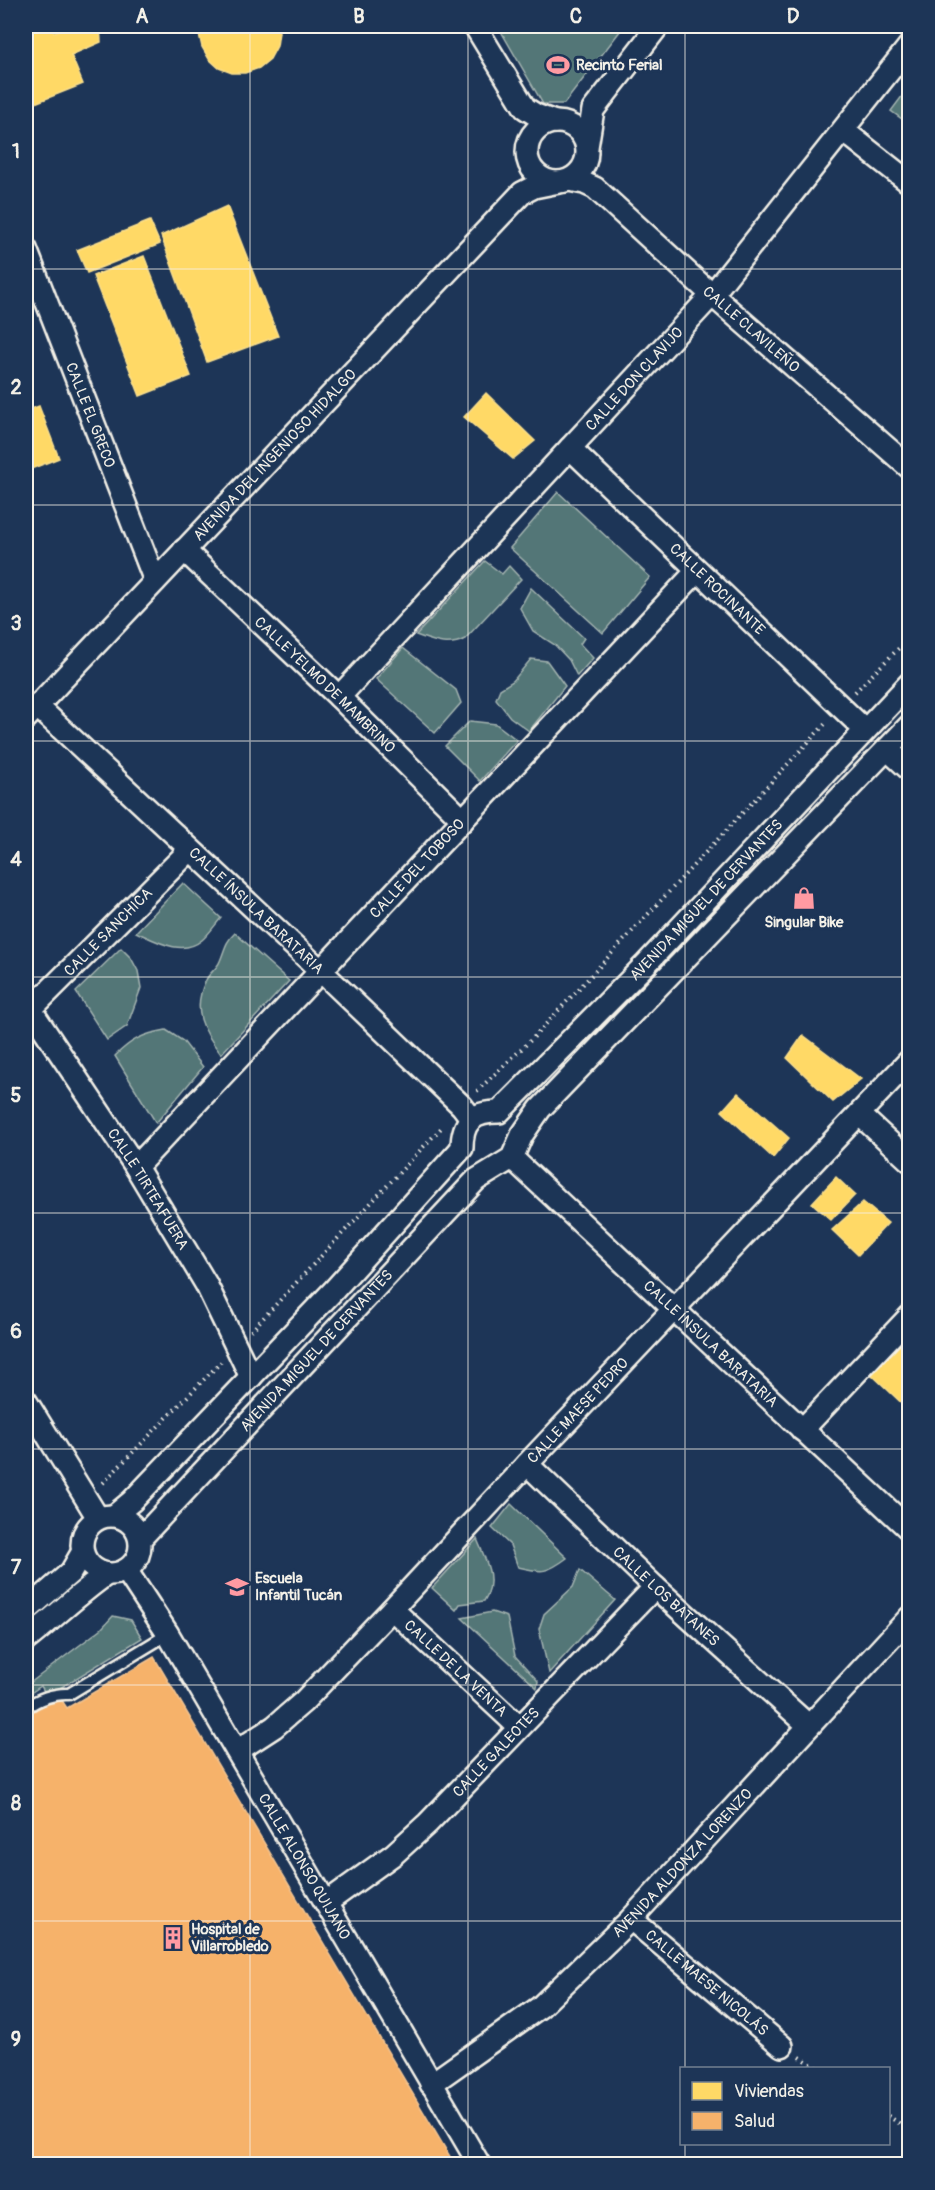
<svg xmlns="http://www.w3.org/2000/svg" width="935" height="2190" viewBox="0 0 935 2190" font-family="Pangolin,sans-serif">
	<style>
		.green { fill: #537677; stroke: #a4b4b0; stroke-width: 1.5 }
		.homes { fill: #ffd966; stroke: #fce08d; stroke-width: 1.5 }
		.health { fill: #f6b26b; stroke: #f5c590; stroke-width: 1.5 }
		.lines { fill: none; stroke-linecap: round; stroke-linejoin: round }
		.lane-casing { stroke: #f4f1e8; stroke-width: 15 }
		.street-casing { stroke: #f4f1e8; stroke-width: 26 }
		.path { stroke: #f4f1e8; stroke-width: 4; stroke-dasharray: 1.5 4.5; stroke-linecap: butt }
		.lane { stroke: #1d3557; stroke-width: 10 }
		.street { stroke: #1d3557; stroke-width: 21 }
		.grid { fill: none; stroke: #f4f1e8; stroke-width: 1.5; stroke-opacity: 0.55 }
		.labels { text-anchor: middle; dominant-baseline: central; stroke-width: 6; stroke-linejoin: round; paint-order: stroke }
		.poi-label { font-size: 15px; font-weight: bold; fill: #f4f1e8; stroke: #1d3557; text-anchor: start }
		.street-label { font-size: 15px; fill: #f4f1e8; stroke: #1d3557 }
		.neatline { fill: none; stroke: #f4f1e8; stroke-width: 2 }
		.grid-label { font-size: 20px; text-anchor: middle; font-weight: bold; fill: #f4f1e8 }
	</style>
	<rect width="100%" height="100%" fill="#1d3557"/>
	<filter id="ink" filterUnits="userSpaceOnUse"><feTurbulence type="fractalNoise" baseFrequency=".0167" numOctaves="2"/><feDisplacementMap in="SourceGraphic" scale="12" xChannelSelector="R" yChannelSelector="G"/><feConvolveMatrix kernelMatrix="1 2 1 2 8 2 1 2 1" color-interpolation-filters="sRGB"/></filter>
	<g filter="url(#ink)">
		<!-- green -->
		<g class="green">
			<path d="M498 26H624L564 104H543Z"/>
			<path d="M909 87V124L891 111Z"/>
			<path d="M558 492 650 577 603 633 510 548Z"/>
			<path d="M485 561 502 574 509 566 521 579 465 639C448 648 433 641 416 635Z"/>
			<path d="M531 588 584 638 580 644 593 658 577 676 569 660 555 645 533 631 520 608Z"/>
			<path d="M403 648 456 690 461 703 435 733 376 679Z"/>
			<path d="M531 659 547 661 565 686 529 731 510 717 496 699 500 689 513 681Z"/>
			<path d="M470 721 496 724 517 740 480 781 445 746Z"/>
			<path d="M183 883 221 918C215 925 209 934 202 940 182 957 156 941 136 932Z"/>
			<path d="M235 933 289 981 221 1054C203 1031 191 1010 206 980 209 973 217 969 220 961 225 950 225 942 235 933Z"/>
			<path d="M121 948 131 958 138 971 141 988 127 1026 107 1040 76 992Z"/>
			<path d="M166 1030 183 1041 203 1067 156 1123 115 1056C132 1039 143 1034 166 1030Z"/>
			<path d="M511 1504 567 1558C547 1573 543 1573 518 1567L510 1545 492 1528Z"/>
			<path d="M477 1539C485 1559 498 1580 484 1601L460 1604 456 1610 432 1588Z"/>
			<path d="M580 1570 615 1600 549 1673 539 1629 544 1614 573 1587Z"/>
			<path d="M492 1612 507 1617 515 1656 538 1681 537 1688 462 1618Z"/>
			<path d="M113 1616 131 1620 142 1638 47 1696 41 1686 26 1696V1686L101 1629Z"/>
		</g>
		<!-- homes -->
		<g class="homes">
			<path d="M26 26H52L54 32 71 26H100L101 42 71 55 83 84 30 105 26 95Z"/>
			<path d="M200 26H278L279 32 277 46 270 59 259 68 245 73H232L219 68 209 59 202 47 199 34Z"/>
			<path d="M227 206 278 336 207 362 161 236Z"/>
			<path d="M150 221 160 244 87 273 77 250Z"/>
			<path d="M144 256 191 376 140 396 93 276Z"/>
			<path d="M486 393 535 441 513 459 464 417Z"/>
			<path d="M39 406 59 458 26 471V411Z"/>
			<path d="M803 1035 861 1079 833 1102 787 1058Z"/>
			<path d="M738 1093 789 1138 773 1158 722 1111Z"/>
			<path d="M836 1177 855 1195 831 1220 812 1203Z"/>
			<path d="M863 1202 888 1223 858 1255 832 1230Z"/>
			<path d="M910 1334V1411L872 1375Z"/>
		</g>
		<!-- health -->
		<path class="health" d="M154 1657 452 2160 445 2164H26V1716L59 1696 67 1708Z"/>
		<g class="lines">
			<!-- lane casing -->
			<g class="lane-casing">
				<path id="lane" d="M26 1708C37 1699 55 1693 69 1694L168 1634"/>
			</g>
			<!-- street casing -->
			<g class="street-casing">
				<g id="street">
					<path d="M475 26 525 108 536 115 555 122"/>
					<circle cx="557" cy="152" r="30"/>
					<path d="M844 131 910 183"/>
					<path d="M587 147 593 110 658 26"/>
					<path id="s1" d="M569 180 584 183 595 188 712 295 910 468"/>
					<path id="s2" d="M26 249 155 581"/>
					<path id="s3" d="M570 448 865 730"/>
					<path id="s4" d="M184 550 339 697 463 820"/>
					<path id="s5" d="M339 697 712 295 910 45"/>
					<path id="s6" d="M37 706 321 971 462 1106 472 1119"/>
					<path id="s7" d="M26 718 522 193 534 187 559 182"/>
					<path d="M887 749 910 770"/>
					<path id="s8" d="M31 1010 136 1167 206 1284 251 1377"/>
					<path id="s9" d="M26 1014 190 850"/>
					<path d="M859 1114 910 1161"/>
					<path id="s10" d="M512 1158 910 1530"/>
					<path id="s11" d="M136 1167 697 571"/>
					<path d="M26 1401 98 1518"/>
					<path d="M802 1430 910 1316"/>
					<path id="s12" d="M527 1464 655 1587 809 1726"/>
					<path id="s13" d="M115 1515 132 1501 334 1290 462 1148C462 1122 472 1112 499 1112L646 964 910 683"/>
					<circle cx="111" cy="1545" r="29"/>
					<path id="s14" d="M140 1539 476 1180 512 1158 522 1135 540 1109 910 725"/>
					<path id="s15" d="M126 1570 168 1634 479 2164"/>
					<path id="s16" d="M392 1609 519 1727"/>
					<path d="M26 1611 71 1572 82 1553"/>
					<path d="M26 1640C53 1619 78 1594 107 1574"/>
					<path id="s17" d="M237 1751 274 1727 303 1702 392 1609 527 1464 910 1060"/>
					<path id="s18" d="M326 1903 394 1854 428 1823 655 1587"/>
					<path id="s19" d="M631 1919 782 2046"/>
					<path id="s20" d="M431 2084 540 2007 631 1919 910 1617"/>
				</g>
			</g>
			<!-- path -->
			<g class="path">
				<path d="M855 692 910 637"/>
				<path d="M477 1091 532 1039 827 722"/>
				<path d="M251 1331 443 1126"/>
				<path d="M103 1483 221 1362"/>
				<path d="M800 2057 817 2068"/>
				<path d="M888 2116 910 2130"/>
			</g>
			<!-- lane -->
			<use href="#lane" class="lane"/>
			<!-- street -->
			<use href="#street" class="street"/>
		</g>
	</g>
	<!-- grid -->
	<path class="grid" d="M250 26V2164M468 26V2164M685 26V2068M26 269H910M26 505H910M26 741H910M26 977H910M26 1213H910M26 1449H910M26 1685H910M26 1921H910M685 2144V2164"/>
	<!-- icons -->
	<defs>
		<g id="stadium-bare" transform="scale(1.8)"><path d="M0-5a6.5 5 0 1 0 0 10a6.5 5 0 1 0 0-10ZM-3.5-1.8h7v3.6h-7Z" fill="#ff9aa2" stroke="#1d3557" stroke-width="2.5" paint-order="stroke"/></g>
		<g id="shop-bare" transform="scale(1.8)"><path d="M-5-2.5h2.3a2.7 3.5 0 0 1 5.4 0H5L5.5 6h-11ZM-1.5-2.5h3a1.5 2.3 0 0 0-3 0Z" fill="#ff9aa2" stroke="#1d3557" stroke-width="2.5" paint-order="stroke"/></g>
		<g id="school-bare" transform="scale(1.8)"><path d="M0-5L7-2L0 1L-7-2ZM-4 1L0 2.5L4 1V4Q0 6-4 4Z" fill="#ff9aa2" stroke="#1d3557" stroke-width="2.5" paint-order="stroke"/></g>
		<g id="building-bare" transform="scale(1.8)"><path d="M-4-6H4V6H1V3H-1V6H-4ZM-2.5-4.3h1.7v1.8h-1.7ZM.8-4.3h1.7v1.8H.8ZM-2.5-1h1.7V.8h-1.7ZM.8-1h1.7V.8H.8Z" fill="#ff9aa2" stroke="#1d3557" stroke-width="2.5" paint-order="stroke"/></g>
	</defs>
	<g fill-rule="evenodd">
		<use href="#stadium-bare" x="558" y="65"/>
		<use href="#shop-bare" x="804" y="898"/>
		<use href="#school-bare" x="237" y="1587"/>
		<use href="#building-bare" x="173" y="1938"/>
	</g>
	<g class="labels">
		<!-- poi labels -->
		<g class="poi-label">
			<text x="576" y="65">Recinto Ferial</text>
			<text x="804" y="922" text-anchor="middle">Singular Bike</text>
			<text x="255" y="1578">Escuela<tspan x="255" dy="17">Infantil Tucán</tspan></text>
			<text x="191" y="1929">Hospital de<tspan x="191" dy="17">Villarrobledo</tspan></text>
		</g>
		<!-- street labels -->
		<g class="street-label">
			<text stroke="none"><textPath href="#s1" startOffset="238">CALLE CLAVILEÑO</textPath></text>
			<text stroke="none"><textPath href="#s5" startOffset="434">CALLE DON CLAVIJO</textPath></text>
			<text stroke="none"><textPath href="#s2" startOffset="178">CALLE EL GRECO</textPath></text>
			<text stroke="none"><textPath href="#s7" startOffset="362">AVENIDA DEL INGENIOSO HIDALGO</textPath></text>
			<text stroke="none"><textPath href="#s3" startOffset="204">CALLE ROCINANTE</textPath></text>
			<text stroke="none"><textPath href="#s4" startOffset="195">CALLE YELMO DE MAMBRINO</textPath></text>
			<text stroke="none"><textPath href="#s11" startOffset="410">CALLE DEL TOBOSO</textPath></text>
			<text stroke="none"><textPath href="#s13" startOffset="862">AVENIDA MIGUEL DE CERVANTES</textPath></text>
			<text stroke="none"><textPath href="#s6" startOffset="300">CALLE ÍNSULA BARATARIA</textPath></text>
			<text stroke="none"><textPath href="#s9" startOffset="116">CALLE SANCHICA</textPath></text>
			<text stroke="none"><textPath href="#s8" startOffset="214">CALLE TIRTEAFUERA</textPath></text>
			<text stroke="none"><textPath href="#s10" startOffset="272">CALLE ÍNSULA BARATARIA</textPath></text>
			<text stroke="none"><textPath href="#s14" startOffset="258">AVENIDA MIGUEL DE CERVANTES</textPath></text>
			<text stroke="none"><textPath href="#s17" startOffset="483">CALLE MAESE PEDRO</textPath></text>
			<text stroke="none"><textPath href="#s12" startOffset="192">CALLE LOS BATANES</textPath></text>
			<text stroke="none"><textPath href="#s16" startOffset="87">CALLE DE LA VENTA</textPath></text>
			<text stroke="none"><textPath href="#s18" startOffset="228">CALLE GALEOTES</textPath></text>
			<text stroke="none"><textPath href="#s20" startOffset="336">AVENIDA ALDONZA LORENZO</textPath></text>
			<text stroke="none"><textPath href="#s15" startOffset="346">CALLE ALONSO QUIJANO</textPath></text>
			<text stroke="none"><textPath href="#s19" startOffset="99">CALLE MAESE NICOLÁS</textPath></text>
		</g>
	</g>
	<!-- margin -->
	<rect width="935" height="2190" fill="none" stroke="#1d3557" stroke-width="66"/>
	<!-- legend -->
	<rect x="680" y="2067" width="210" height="78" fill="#1d3557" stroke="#738091" stroke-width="1.5"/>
	<rect x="692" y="2082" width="30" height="18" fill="#ffd966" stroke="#738091" stroke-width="1.5"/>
	<text x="734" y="2097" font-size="18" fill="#f4f1e8">Viviendas</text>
	<rect x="692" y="2112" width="30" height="18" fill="#f6b26b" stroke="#738091" stroke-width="1.5"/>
	<text x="734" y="2127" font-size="18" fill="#f4f1e8">Salud</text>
	<rect x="33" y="33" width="869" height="2124" class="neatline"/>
	<g class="grid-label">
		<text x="142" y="23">A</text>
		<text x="359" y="23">B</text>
		<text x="576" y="23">C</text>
		<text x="793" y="23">D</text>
		<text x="16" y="158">1</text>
		<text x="16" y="394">2</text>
		<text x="16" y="630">3</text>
		<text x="16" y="866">4</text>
		<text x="16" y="1102">5</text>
		<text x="16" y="1338">6</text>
		<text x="16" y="1574">7</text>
		<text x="16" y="1810">8</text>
		<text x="16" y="2046">9</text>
	</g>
</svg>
